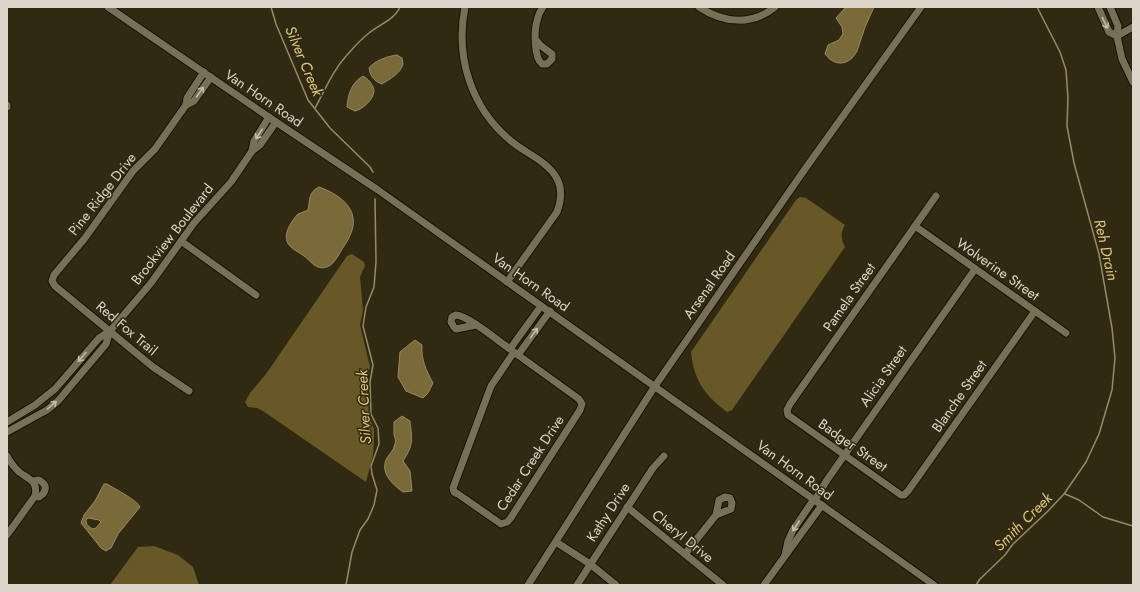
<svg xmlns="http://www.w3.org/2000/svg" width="1140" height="592" viewBox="0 0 1140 592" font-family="Jost,sans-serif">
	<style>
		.forest { fill: #685827 }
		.water { fill: #7a6939; stroke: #978a64; fill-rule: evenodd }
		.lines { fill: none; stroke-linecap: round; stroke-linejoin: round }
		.stream { stroke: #978a64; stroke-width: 1.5 }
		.minor-casing { stroke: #191200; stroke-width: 9 }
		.minor { stroke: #776f56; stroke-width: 7 }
		.oneway { stroke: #c2bcac }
		.labels { text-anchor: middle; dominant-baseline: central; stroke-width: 3; stroke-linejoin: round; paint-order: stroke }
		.street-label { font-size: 14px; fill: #dbd6c9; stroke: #312a13 }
		.water-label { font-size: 15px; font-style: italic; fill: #e0c67a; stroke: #312a13 }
	</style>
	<rect width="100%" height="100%" fill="#312a13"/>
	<!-- forest -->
	<g class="forest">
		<path d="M800 197 806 198 845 225C840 233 841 239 845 247L732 410 727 412C705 395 694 381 691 352L796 200Z"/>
		<path d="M352 254 364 262 365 266 360 277 363 310 360 325 370 367 367 378 369 416 374 429V441L373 455 366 482 263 411 257 408 248 407 245 402 250 393 266 374 347 256Z"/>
		<path d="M154 546 178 555 193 567 199 585H110L138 547Z"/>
	</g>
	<!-- water -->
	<g class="water">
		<path d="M846 7H874C871 14 868 20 865 27 862 35 860 43 857 51 849 66 835 67 825 54L828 45 839 40 843 34 842 27 836 18Z"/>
		<path d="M397 55 402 58 403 64C400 74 391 78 382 84 375 82 370 76 369 68 374 61 388 56 397 55Z"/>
		<path d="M363 76C367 78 374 85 374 91 374 99 362 110 355 111L347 107C348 95 351 83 363 76Z"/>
		<path d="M319 187C333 192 351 202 353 218 355 227 349 239 344 246 340 252 335 263 329 266 317 272 312 262 304 256 299 252 293 250 289 245 282 236 290 223 297 215 299 213 304 212 308 210 310 201 308 192 319 187Z"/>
		<path d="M415 340 422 345C421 360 426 370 433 383L428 393 423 398 406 391 398 377 400 352Z"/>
		<path d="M402 416 410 421C412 440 414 444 403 461L410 471 412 491 403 492C393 485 379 472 387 458 390 453 394 450 395 444 396 440 395 438 394 435 394 430 394 426 394 422Z"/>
		<path d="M104 484H107C115 489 137 500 140 507L118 534 111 548 106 551 101 548 81 523 84 515 95 501ZM88 518 99 520 101 522 96 528 93 529C89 527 86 525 86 520Z"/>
	</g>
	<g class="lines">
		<!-- stream -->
		<g class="stream">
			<path d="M271 7 276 24 308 100 330 128 370 167 373 172"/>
			<path d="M315 108C325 90 333 70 347 55 354 47 361 39 369 33 379 25 395 19 400 7"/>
			<path d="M1065 494 1079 500 1103 517 1133 526"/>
			<path d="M346 585 352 552 360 530 368 519 374 505 377 490 372 474 371 466 379 444 378 428 371 414 370 382 373 365 363 326 366 307 374 287 376 262 375 199"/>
			<path d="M976 585 980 579 1005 555 1013 544 1048 511 1064 494 1086 462 1099 434 1112 390 1115 358 1112 328 1099 254 1074 163 1067 126 1068 98 1066 70 1060 52 1037 7"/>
		</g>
		<!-- minor casing -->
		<g class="minor-casing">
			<g id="minor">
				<path d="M108 7 276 122 378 190 934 585"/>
				<path d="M465 7C455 57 471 108 511 141 525 153 547 161 556 177 563 188 561 201 557 212L507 282"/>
				<path d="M699 7C723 23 752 26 775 7"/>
				<path d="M1098 7 1109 32 1117 36"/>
				<path d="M1110 7 1118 26 1117 36 1122 59 1133 82"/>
				<path d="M1117 36 1133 27"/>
				<path d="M536 40 540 45 552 54V59L547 64H542C534 58 534 31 537 21 538 16 540 11 543 7"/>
				<path d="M7 105V107"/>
				<path d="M186 105 187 98 204 72"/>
				<path d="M252 151 254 141 269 117"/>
				<path d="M936 196 790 404 787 410 788 415 901 495H904L908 491 1035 311"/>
				<path d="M915 226 1066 333"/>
				<path d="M181 241 256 295"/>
				<path d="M476 325 456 329 454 327 451 322 452 317 456 315C469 316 498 341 510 349L518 355 579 399 582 404 580 410 510 519 507 522 501 524 458 494 454 492 453 488 491 386 514 352"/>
				<path d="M510 349 541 306"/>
				<path d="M518 355 550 311"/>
				<path d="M189 391 153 367 55 286 52 281 54 275 85 238 133 171 155 149 186 105 194 101 211 77"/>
				<path d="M7 422 35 405 55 389 99 338 110 331 151 283 194 223 231 182 252 151 260 145 276 122"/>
				<path d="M7 432 47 410 58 401 106 344 110 331"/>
				<path d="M7 456C10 462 14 467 19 472 30 480 38 481 35 496L7 535"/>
				<path d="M33 481 39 480C46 484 47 488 43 494L39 497 35 496"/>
				<path d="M815 500 827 480 975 269"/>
				<path d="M627 507 723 585"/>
				<path d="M556 542 590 564 616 585"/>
				<path d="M685 554 716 515 731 509 732 503 730 498 725 497 719 500 716 515"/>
				<path d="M785 555 788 541 793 530 814 499"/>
				<path d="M528 585 655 386 805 169 921 7"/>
				<path d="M577 585 653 468 664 456"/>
				<path d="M764 585 822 505"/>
			</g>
		</g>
		<!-- minor -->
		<use href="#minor" class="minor"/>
	</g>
	<!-- one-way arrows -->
	<defs><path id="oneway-shaft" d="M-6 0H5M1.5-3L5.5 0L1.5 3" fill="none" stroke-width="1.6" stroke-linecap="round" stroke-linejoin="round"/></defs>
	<g class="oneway">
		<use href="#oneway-shaft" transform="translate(1105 23) rotate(65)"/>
		<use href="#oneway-shaft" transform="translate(200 92) rotate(-55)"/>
		<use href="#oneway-shaft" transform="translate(259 134) rotate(123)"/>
		<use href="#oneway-shaft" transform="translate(534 333) rotate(-54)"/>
		<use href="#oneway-shaft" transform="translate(82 357) rotate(130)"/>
		<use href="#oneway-shaft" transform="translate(52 405) rotate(-40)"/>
		<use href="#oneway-shaft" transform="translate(796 526) rotate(123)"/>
	</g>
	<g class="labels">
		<!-- street labels -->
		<g class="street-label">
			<text transform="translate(264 98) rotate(34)">Van Horn Road</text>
			<text transform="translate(102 194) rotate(-52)">Pine Ridge Drive</text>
			<text transform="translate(172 234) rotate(-52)">Brookview Boulevard</text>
			<text transform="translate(998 269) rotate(35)">Wolverine Street</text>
			<text transform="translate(531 282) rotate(35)">Van Horn Road</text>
			<text transform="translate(709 285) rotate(-55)">Arsenal Road</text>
			<text transform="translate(849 297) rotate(-55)">Pamela Street</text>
			<text transform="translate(127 328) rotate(40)">Red Fox Trail</text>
			<text transform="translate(883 376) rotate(-55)">Alicia Street</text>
			<text transform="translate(959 396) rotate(-55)">Blanche Street</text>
			<text transform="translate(853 445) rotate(35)">Badger Street</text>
			<text transform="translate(530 463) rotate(-57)">Cedar Creek Drive</text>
			<text transform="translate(795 470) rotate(36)">Van Horn Road</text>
			<text transform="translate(608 512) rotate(-57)">Kathy Drive</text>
			<text transform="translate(683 536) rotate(39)">Cheryl Drive</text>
		</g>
		<!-- water labels -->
		<g class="water-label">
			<text transform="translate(304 61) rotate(67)">Silver Creek</text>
			<text transform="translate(1106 250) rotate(77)">Reh Drain</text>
			<text transform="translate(364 407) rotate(-93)">Silver Creek</text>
			<text transform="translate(1023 522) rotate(-45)">Smith Creek</text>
		</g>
	</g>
	<!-- border -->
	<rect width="1140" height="592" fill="none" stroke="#dbd6c9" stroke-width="16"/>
</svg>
